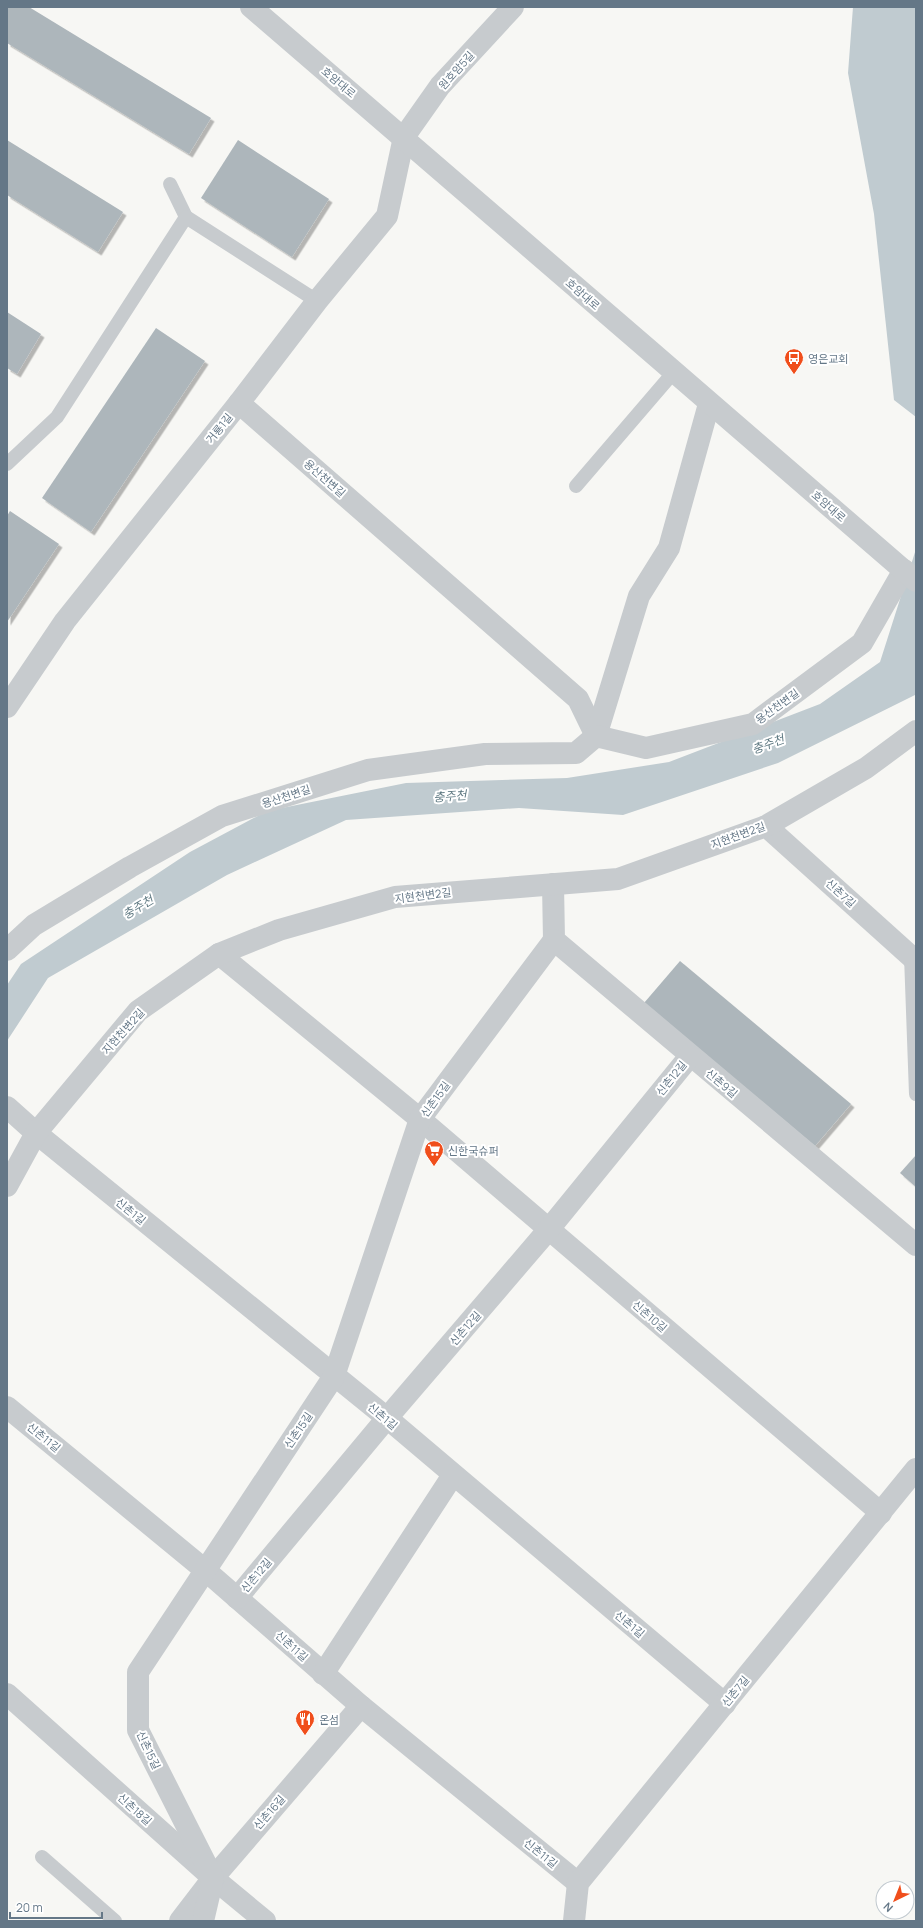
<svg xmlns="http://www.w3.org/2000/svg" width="923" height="1928" viewBox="0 0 923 1928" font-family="Manrope,'Noto Sans KR',sans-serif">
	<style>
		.water { fill: #c0cbd0 }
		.building { fill: #adb6bb; filter: url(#shadow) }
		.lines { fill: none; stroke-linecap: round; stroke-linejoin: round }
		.service { stroke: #c7cbce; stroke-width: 14 }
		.minor { stroke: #c7cbce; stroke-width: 22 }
		.tertiary { stroke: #c7cbce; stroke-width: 22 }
		.labels { text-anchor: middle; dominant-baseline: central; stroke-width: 4; stroke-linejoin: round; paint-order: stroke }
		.street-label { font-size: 11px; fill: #647787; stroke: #fff }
		.poi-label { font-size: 11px; fill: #647787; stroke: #fff; text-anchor: start }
		.water-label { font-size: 12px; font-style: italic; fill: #607a83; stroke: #fff }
	</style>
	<defs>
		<filter id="shadow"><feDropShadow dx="3.5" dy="3.5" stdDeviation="0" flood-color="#0004"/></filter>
	</defs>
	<rect width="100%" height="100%" fill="#f7f7f4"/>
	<!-- water -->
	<g class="water">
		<path d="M853 7H916V417L894 400 874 214 848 73Z"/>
		<path d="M916 549 915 695 778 763 623 815 519 808 346 820 227 875 48 978 7 1041V985L21 964 190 852 267 811 406 783 567 778 669 762 820 704 880 662Z"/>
	</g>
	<!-- building -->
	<g class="building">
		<path d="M7 7H29L211 118 189 154 7 43Z"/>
		<path d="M7 140 123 212 98 252 7 195Z"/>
		<path d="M238 140 329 199 292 257 201 198Z"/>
		<path d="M7 312 41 334 17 374 7 368Z"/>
		<path d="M156 328 205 361 91 532 42 498Z"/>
		<path d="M10 511 59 544 7 622V516Z"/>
		<path d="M680 961 851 1104 815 1146 644 1003Z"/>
		<path d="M916 1155V1187L900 1173Z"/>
	</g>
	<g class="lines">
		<!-- service -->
		<g class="service">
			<path d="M170 184 186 217"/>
			<path d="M7 464 57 417 186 217 317 301"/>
			<path d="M576 486 673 373"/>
			<path d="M911 956 916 1094"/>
			<path d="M42 1857 115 1921"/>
		</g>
		<!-- minor -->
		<g class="minor">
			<path d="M239 403 578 699 596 736"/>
			<path d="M7 707 65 621 239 403 317 301 387 216 404 137 440 86 513 7"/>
			<path d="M596 736 639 596 669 548 709 404"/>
			<path d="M766 826 916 961"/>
			<path d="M553 884 554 940 916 1245"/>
			<path d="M7 950 34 925 130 867 222 816 368 770 485 754 576 753 596 736 646 748 753 724 862 643 904 570"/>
			<path d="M219 954 420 1119 881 1513"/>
			<path d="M7 1107 36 1133 387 1418 725 1704"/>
			<path d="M7 1186 36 1133 138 1011 219 954 279 930 395 897 618 879 766 826 866 768 916 731"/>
			<path d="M7 1407 205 1570 361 1706 578 1883"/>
			<path d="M237 1598 387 1418 549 1229 690 1056"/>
			<path d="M323 1674 453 1475"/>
			<path d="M7 1694 213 1878 265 1921"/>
			<path d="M180 1921 213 1878 361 1706"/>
			<path d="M203 1921 213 1878 138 1730V1672L334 1376 420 1119 554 940"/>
			<path d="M574 1921 578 1883 916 1469"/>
		</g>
		<!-- tertiary -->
		<path class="tertiary" d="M251 7C474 197 694 390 916 581"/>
	</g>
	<!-- icons -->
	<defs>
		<g id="bus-pin" transform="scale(1)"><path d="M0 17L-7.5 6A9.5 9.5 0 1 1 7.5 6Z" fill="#f04e1b" stroke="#fff"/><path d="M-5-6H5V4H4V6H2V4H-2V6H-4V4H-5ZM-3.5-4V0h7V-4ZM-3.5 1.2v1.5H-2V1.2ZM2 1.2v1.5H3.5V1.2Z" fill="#fff"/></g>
		<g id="supermarket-pin" transform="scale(1)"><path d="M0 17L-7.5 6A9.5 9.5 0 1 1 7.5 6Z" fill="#f04e1b" stroke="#fff"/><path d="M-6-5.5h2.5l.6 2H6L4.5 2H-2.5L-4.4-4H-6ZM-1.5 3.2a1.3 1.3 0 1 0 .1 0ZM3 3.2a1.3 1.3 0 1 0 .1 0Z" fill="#fff"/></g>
		<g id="restaurant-pin" transform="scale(1)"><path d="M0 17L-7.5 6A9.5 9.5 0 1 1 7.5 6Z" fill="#f04e1b" stroke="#fff"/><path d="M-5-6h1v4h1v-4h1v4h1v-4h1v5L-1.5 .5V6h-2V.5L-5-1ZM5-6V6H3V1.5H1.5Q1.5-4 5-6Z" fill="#fff"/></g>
	</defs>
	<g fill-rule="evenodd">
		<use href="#bus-pin" x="794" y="358"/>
		<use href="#supermarket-pin" x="434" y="1150"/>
		<use href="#restaurant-pin" x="305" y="1719"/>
	</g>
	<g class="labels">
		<!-- street labels -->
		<g class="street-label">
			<text transform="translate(456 70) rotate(-48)">원호암5길</text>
			<text transform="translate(339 82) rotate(40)">호암대로</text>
			<text transform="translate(583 294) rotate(41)">호암대로</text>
			<text transform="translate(219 428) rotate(-51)">거룡1길</text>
			<text transform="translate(325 478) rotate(41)">용산천변길</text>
			<text transform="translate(829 506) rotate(41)">호암대로</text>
			<text transform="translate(777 706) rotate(-36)">용산천변길</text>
			<text transform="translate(286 796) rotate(-18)">용산천변길</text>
			<text transform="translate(738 835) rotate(-20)">지현천변2길</text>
			<text transform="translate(841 893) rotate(42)">신촌7길</text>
			<text transform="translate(423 895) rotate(-7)">지현천변2길</text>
			<text transform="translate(123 1031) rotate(-48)">지현천변2길</text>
			<text transform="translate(671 1078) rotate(-51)">신촌12길</text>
			<text transform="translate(722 1083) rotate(40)">신촌9길</text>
			<text transform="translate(435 1099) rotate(-54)">신촌15길</text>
			<text transform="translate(131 1211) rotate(39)">신촌1길</text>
			<text transform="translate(650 1316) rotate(41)">신촌10길</text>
			<text transform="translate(465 1328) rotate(-49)">신촌12길</text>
			<text transform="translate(383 1416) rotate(40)">신촌1길</text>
			<text transform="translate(298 1430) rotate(-56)">신촌15길</text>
			<text transform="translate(44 1437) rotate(39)">신촌11길</text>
			<text transform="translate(256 1575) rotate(-50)">신촌12길</text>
			<text transform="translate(630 1624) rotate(40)">신촌1길</text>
			<text transform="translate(292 1646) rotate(42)">신촌11길</text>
			<text transform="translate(735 1691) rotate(-51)">신촌7길</text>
			<text transform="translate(149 1750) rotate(65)">신촌15길</text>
			<text transform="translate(135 1809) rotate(42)">신촌18길</text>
			<text transform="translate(269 1812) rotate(-49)">신촌16길</text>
			<text transform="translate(541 1853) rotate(39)">신촌11길</text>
		</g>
		<!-- poi labels -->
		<g class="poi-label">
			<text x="808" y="358">영은교회</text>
			<text x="448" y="1150">신한국슈퍼</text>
			<text x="319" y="1719">온섬</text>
		</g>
		<!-- water labels -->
		<g class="water-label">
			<text transform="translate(768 744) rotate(-20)">충주천</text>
			<text transform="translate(450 796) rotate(-4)">충주천</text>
			<text transform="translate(138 907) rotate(-31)">충주천</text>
		</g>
	</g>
	<!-- border -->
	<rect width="923" height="1928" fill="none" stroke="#647787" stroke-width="16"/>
	<!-- north arrow -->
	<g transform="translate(895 1900) rotate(223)"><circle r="19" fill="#ffffff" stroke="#c1c9cf"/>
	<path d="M0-3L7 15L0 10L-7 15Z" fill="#f04e1b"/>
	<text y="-6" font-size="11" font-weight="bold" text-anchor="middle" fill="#647787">N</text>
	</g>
	<!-- scale -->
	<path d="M10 1912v6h92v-6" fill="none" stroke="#647787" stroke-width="2"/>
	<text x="16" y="1912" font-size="12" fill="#647787" stroke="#ffffff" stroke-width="3" paint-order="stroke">20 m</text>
</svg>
